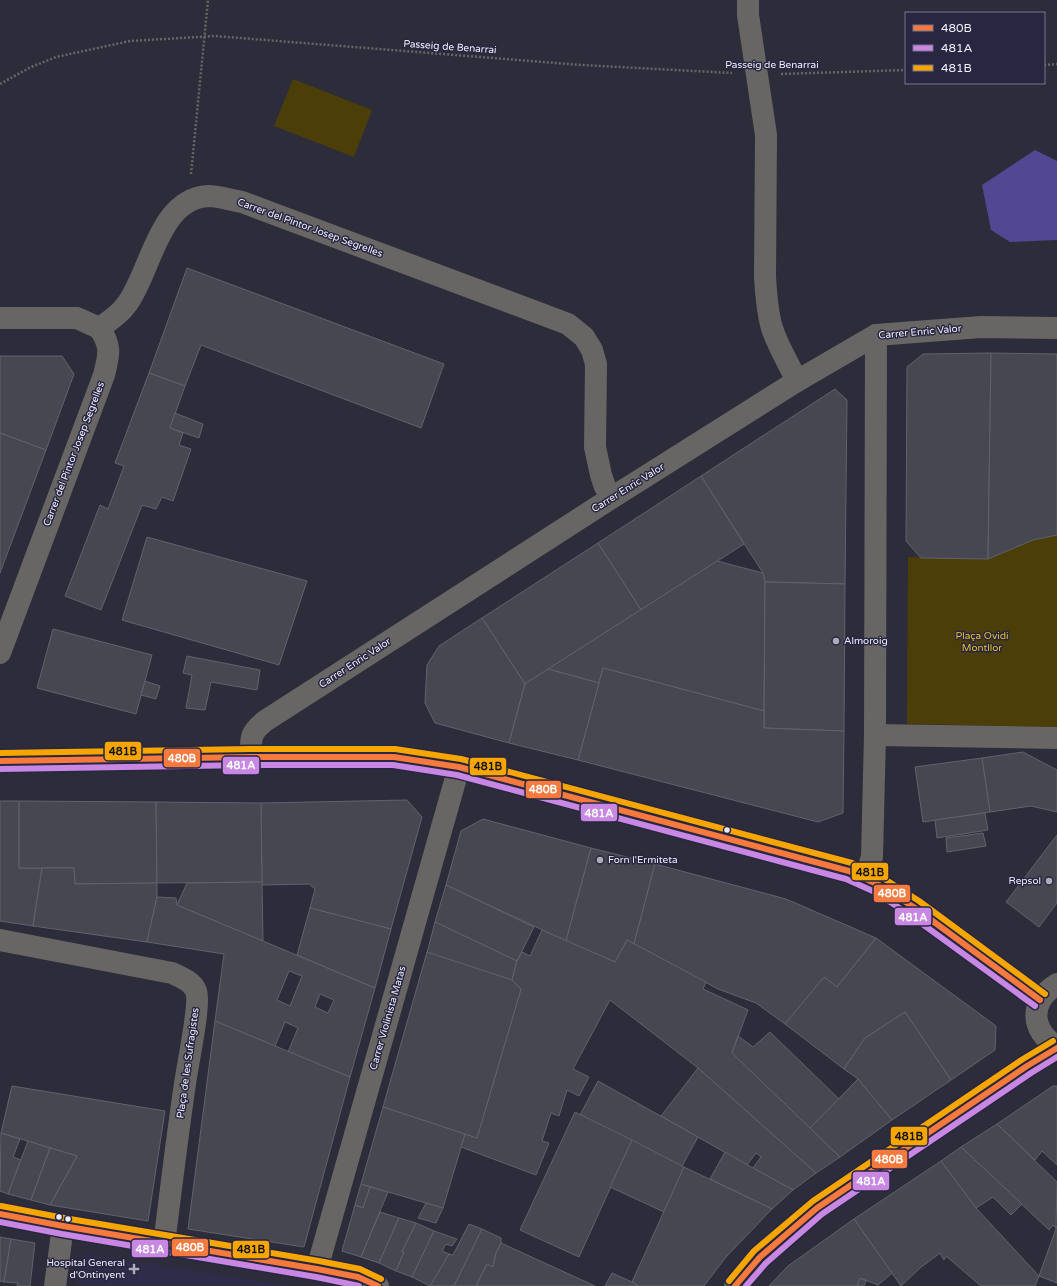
<svg xmlns="http://www.w3.org/2000/svg" width="1057" height="1286" viewBox="0 0 1057 1286" font-family="'Varela Round',sans-serif">
	<style>
		.built { fill: #2f2c4a }
		.green { fill: #4b3e08 }
		.water { fill: #524793 }
		.building { fill: #474752; stroke: #62616e; fill-rule: evenodd }
		.lines { fill: none; stroke-linecap: round; stroke-linejoin: round }
		.path { stroke: #666668; stroke-width: 2.5; stroke-dasharray: 2 2; stroke-linecap: butt }
		.minor { stroke: #676664; stroke-width: 22 }
		.bus-1-casing { stroke: #282640; stroke-width: 9 }
		.bus-2-casing { stroke: #282640; stroke-width: 9 }
		.bus-3-casing { stroke: #282640; stroke-width: 9 }
		.bus-1 { stroke: #f6793e; stroke-width: 6 }
		.bus-2 { stroke: #c787e3; stroke-width: 6 }
		.bus-3 { stroke: #f7a600; stroke-width: 6 }
		.poi-dot { fill: #ababb9; stroke: #282640; stroke-width: 1.5 }
		.bus-dot { fill: #efeffd; stroke: #282640; stroke-width: 1.5 }
		.labels { text-anchor: middle; dominant-baseline: central; stroke-width: 3; stroke-linejoin: round; paint-order: stroke }
		.street-label { font-size: 10px; fill: #efeffd; stroke: #282640 }
		.park-label { font-size: 10px; fill: #e5c12c; stroke: #282640 }
		.poi-label { font-size: 10px; fill: #efeffd; stroke: #282640; text-anchor: start }
		.line-badge { stroke: #282640; stroke-width: 1.5 }
		.badge-label { font-size: 11px; text-anchor: middle; font-weight: bold; fill: #fff }
		.pale-badge-label { font-size: 11px; text-anchor: middle; font-weight: bold; fill: #111 }
	</style>
	<rect width="100%" height="100%" fill="#2d2c3a"/>
	<!-- built -->
	<path class="built" d="M83 1253 292 1286H78Z"/>
	<!-- green -->
	<g class="green">
		<path d="M293 79 372 110 354 157 274 126Z"/>
		<path d="M1057 535V727L907 724 908 557 988 559 1033 540Z"/>
	</g>
	<!-- water -->
	<path class="water" d="M1035 150 1057 161V240L1010 242 991 230 982 185Z"/>
	<!-- building -->
	<g class="building">
		<path d="M187 268 444 364 421 428 201 345 185 386 149 373Z"/>
		<path d="M991 353 988 559 921 558 906 541 907 367 923 354Z"/>
		<path d="M991 353 1057 354V535L1033 540 988 559Z"/>
		<path d="M0 356H62L74 374 46 450 0 433Z"/>
		<path d="M149 373 185 386 170 428 183 433 179 445 191 449 173 501 162 497 156 509 142 505 101 610 65 596 100 505 108 509 124 466 115 463Z"/>
		<path d="M835 389 847 400 845 584 765 582 763 573 701 476Z"/>
		<path d="M175 413 203 424 199 438 170 428Z"/>
		<path d="M0 433 46 450 0 573Z"/>
		<path d="M701 476 744 544 641 610 598 543Z"/>
		<path d="M147 537 307 581 279 665 122 620Z"/>
		<path d="M598 543 641 610 525 684 482 618Z"/>
		<path d="M717 561 763 573 765 582 764 711 603 668 599 683 548 669Z"/>
		<path d="M765 582 845 584 844 731 764 728Z"/>
		<path d="M482 618 525 684 509 743 435 723 425 703 427 665 439 646Z"/>
		<path d="M53 629 152 655 136 714 37 688Z"/>
		<path d="M187 656 260 670 257 690 211 682 205 710 186 708 192 675 183 673Z"/>
		<path d="M603 668 764 711V728L844 731 843 813 818 822 578 760Z"/>
		<path d="M548 669 599 683 578 760 509 743 525 684Z"/>
		<path d="M145 681 160 686 156 699 141 695Z"/>
		<path d="M1023 752 1057 770V812L1031 806 990 812 982 758Z"/>
		<path d="M982 758 990 812 923 822 915 767Z"/>
		<path d="M407 800 422 817 391 929 310 908 315 889 309 884 262 885 261 803Z"/>
		<path d="M0 801H19V868H42L33 926 0 921Z"/>
		<path d="M19 801 156 802 157 883 75 884 74 868H19Z"/>
		<path d="M156 802 261 803 262 882 157 883Z"/>
		<path d="M985 813 988 830 937 838 935 820Z"/>
		<path d="M483 819 591 848 566 941 446 885 461 831Z"/>
		<path d="M983 833 986 846 947 852 946 838Z"/>
		<path d="M1057 835V903L1039 927 1006 902Z"/>
		<path d="M591 848 655 864 634 944 627 940 615 962 566 941Z"/>
		<path d="M655 864 786 899 876 938 837 987 824 977 785 1024 756 1003 718 989 634 944Z"/>
		<path d="M42 868H74L75 884 157 883V897L147 942 33 926Z"/>
		<path d="M262 882 263 941 177 905 187 883Z"/>
		<path d="M446 885 534 927 517 961 435 922Z"/>
		<path d="M157 897 176 898 177 905 375 988 350 1077 288 1052 298 1028 285 1022 275 1046 215 1021 224 954 147 942ZM289 971 302 976 290 1006 277 1000ZM320 994 334 1000 328 1013 315 1007Z"/>
		<path d="M310 908 391 929 375 988 297 955Z"/>
		<path d="M435 922 517 961 512 980 427 953Z"/>
		<path d="M542 930 615 962 627 940 706 982 703 989 748 1010 732 1053 840 1157 816 1173 698 1068 610 1000 573 1069 589 1077 579 1096 567 1090 559 1116 551 1113 542 1141 549 1143 536 1175 461 1147 465 1134 477 1138 521 989 512 980 517 961 522 952 530 956Z"/>
		<path d="M876 938 996 1026 995 1050 951 1080 905 1012 865 1038 844 1069 785 1024 824 977 837 987Z"/>
		<path d="M427 952 512 980 521 989 477 1138 383 1107Z"/>
		<path d="M905 1012 951 1080 892 1120 858 1079 844 1069 865 1038Z"/>
		<path d="M215 1021 350 1077 304 1247 188 1229Z"/>
		<path d="M770 1032 839 1099 810 1128 732 1053 738 1036 753 1047Z"/>
		<path d="M698 1068 816 1173 793 1190 753 1168 761 1157 756 1153 747 1165 661 1116Z"/>
		<path d="M858 1079 892 1120 840 1157 810 1128Z"/>
		<path d="M598 1081 698 1137 682 1166 580 1115Z"/>
		<path d="M12 1086 165 1111 148 1221 50 1205 77 1156 1 1133Z"/>
		<path d="M1053 1086H1057V1165L1042 1151 1035 1160 997 1124Z"/>
		<path d="M383 1107 465 1134 443 1208 361 1184Z"/>
		<path d="M575 1112 632 1140 579 1257 520 1230Z"/>
		<path d="M997 1124 1057 1182 1056 1228 1053 1225 1049 1230 961 1147Z"/>
		<path d="M1 1133 20 1139 13 1157 21 1160 8 1194 0 1191Z"/>
		<path d="M632 1140 684 1167 664 1212 610 1187Z"/>
		<path d="M28 1141 50 1148 31 1200 8 1194Z"/>
		<path d="M961 1147 1022 1204 1011 1215 993 1197 976 1208 941 1161Z"/>
		<path d="M50 1148 77 1156 50 1205 31 1200Z"/>
		<path d="M725 1152 753 1168 793 1190 772 1209 710 1179Z"/>
		<path d="M941 1161 976 1208 1039 1276 1035 1286H981L946 1256 944 1260 940 1253 920 1268 901 1286 854 1219Z"/>
		<path d="M684 1167 772 1209 726 1257 704 1286H639L632 1282Z"/>
		<path d="M361 1184 370 1187 363 1208 355 1205Z"/>
		<path d="M370 1187 388 1192 361 1257 342 1251 355 1205 363 1208Z"/>
		<path d="M426 1203 443 1208 436 1223 418 1218Z"/>
		<path d="M380 1212 399 1218 379 1263 361 1257Z"/>
		<path d="M399 1218 416 1223 402 1252H404L396 1271 379 1263Z"/>
		<path d="M854 1219 892 1273 878 1285 860 1278 857 1286H769L788 1266Z"/>
		<path d="M416 1223 434 1231 412 1277 396 1271 404 1252H402Z"/>
		<path d="M469 1224 482 1229 454 1286H430L449 1254 453 1255Z"/>
		<path d="M1057 1226V1283L1039 1276Z"/>
		<path d="M482 1229 501 1238V1243L496 1253 493 1267 487 1264 476 1286H454Z"/>
		<path d="M434 1231 457 1239 452 1246 446 1244 442 1251 449 1254 430 1286 412 1277Z"/>
		<path d="M0 1237 11 1239 4 1282 0 1281Z"/>
		<path d="M11 1239 35 1243 30 1286H17L18 1283 4 1282Z"/>
		<path d="M501 1243 595 1286H476L487 1264 493 1267 496 1253Z"/>
		<path d="M612 1273 632 1282 639 1286H605Z"/>
		<path d="M860 1278 866 1281 864 1286H857Z"/>
	</g>
	<g class="lines">
		<!-- path -->
		<g class="path">
			<path d="M1044 65 1057 64"/>
			<path d="M781 74 906 70"/>
			<path d="M0 84 31 67 56 57 130 41 215 36 581 65 732 73"/>
			<path d="M191 174 208 0"/>
		</g>
		<!-- minor -->
		<g class="minor">
			<path d="M748 0V15L766 135 765 276C766 293 767 312 772 328 778 347 789 364 797 381"/>
			<path d="M0 318H77L99 328"/>
			<path d="M99 328C110 321 120 314 127 304 151 272 158 199 208 196 219 196 231 200 242 202L568 324 584 337 592 350 596 364 595 447 601 475 605 487 613 497"/>
			<path d="M0 653 104 375C109 355 112 346 99 328"/>
			<path d="M875 735 1057 738"/>
			<path d="M251 757C251 738 249 734 265 721L613 497 797 381 876 335 981 327 1057 328"/>
			<path d="M0 761 251 757H394L459 767 820 863 849 871 879 885 915 908 1040 1000"/>
			<path d="M865 878 872 857 875 735 876 335"/>
			<path d="M0 940 172 973C181 977 193 982 196 991 201 1003 187 1067 185 1084 177 1137 171 1190 164 1244"/>
			<path d="M1057 984C1029 1002 1030 1029 1057 1047"/>
			<path d="M0 1214 63 1226 317 1269 358 1277 378 1286"/>
			<path d="M317 1269 459 767"/>
			<path d="M55 1286 63 1226"/>
			<path d="M735 1286 760 1257 817 1208 1027 1066 1057 1048"/>
		</g>
		<!-- bus-1 casing -->
		<g class="bus-1-casing">
			<g id="bus-1">
				<path d="M0 761 251 757H394L459 767 849 871 879 885 915 908 1040 1000"/>
				<path d="M0 1214 63 1226 317 1269 358 1277 378 1286"/>
				<path d="M735 1286 760 1257 817 1208 1027 1066 1057 1048"/>
			</g>
		</g>
		<!-- bus-2 casing -->
		<g class="bus-2-casing">
			<g id="bus-2">
				<path d="M0 769 251 765H393L457 775 846 879 875 892 910 915 1035 1006"/>
				<path d="M0 1222 62 1234 316 1277 359 1286"/>
				<path d="M746 1286 766 1263 822 1214 1031 1073 1057 1057"/>
			</g>
		</g>
		<!-- bus-3 casing -->
		<g class="bus-3-casing">
			<g id="bus-3">
				<path d="M0 753 251 749H395L461 759 852 863 883 878 919 901 1045 994"/>
				<path d="M1 1206 64 1218 319 1261 360 1269 381 1279"/>
				<path d="M729 1281 754 1251 813 1201 1023 1059 1053 1041"/>
			</g>
		</g>
		<!-- bus-1 -->
		<use href="#bus-1" class="bus-1"/>
		<!-- bus-2 -->
		<use href="#bus-2" class="bus-2"/>
		<!-- bus-3 -->
		<use href="#bus-3" class="bus-3"/>
	</g>
	<!-- markers -->
	<g class="poi-dot">
		<circle cx="836" cy="641" r="4"/>
		<circle cx="600" cy="860" r="4"/>
		<circle cx="1049" cy="881" r="4"/>
		<path d="M132 1263h4v4h4v4h-4v4h-4v-4h-4v-4h4z"/>
	</g>
	<g class="bus-dot">
		<circle cx="727" cy="830" r="3.5"/>
		<circle cx="59" cy="1217" r="3.5"/>
		<circle cx="68" cy="1219" r="3.5"/>
	</g>
	<g class="labels">
		<!-- street labels -->
		<g class="street-label">
			<text transform="translate(450 47) rotate(4)">Passeig de Benarrai</text>
			<text x="772" y="65">Passeig de Benarrai</text>
			<text transform="translate(310 228) rotate(20)">Carrer del Pintor Josep Segrelles</text>
			<text transform="translate(920 332) rotate(-5)">Carrer Enric Valor</text>
			<text transform="translate(74 454) rotate(-69)">Carrer del Pintor Josep Segrelles</text>
			<text transform="translate(628 488) rotate(-32)">Carrer Enric Valor</text>
			<text transform="translate(355 663) rotate(-33)">Carrer Enric Valor</text>
			<text transform="translate(388 1018) rotate(-74)">Carrer Violinista Matas</text>
			<text transform="translate(188 1063) rotate(-82)">Plaça de les Sufragistes</text>
		</g>
		<!-- park labels -->
		<g class="park-label">
			<text x="982" y="636">Plaça Ovidi<tspan x="982" dy="12">Montllor</tspan></text>
		</g>
		<!-- poi labels -->
		<g class="poi-label">
			<text x="844" y="641">Almoroig</text>
			<text x="608" y="860">Forn l'Ermiteta</text>
			<text x="1041" y="881" text-anchor="end">Repsol</text>
			<text x="125" y="1263" text-anchor="end">Hospital General<tspan x="125" dy="12">d'Ontinyent</tspan></text>
		</g>
	</g>
	<g class="line-badge">
		<rect x="104" y="741" width="38" height="20" rx="4" fill="#f7a600"/>
		<rect x="163" y="748" width="38" height="20" rx="4" fill="#f6793e"/>
		<rect x="222" y="756" width="38" height="19" rx="4" fill="#c787e3"/>
		<rect x="469" y="757" width="38" height="19" rx="4" fill="#f7a600"/>
		<rect x="525" y="780" width="37" height="19" rx="4" fill="#f6793e"/>
		<rect x="580" y="803" width="38" height="19" rx="4" fill="#c787e3"/>
		<rect x="851" y="862" width="38" height="19" rx="4" fill="#f7a600"/>
		<rect x="873" y="884" width="38" height="19" rx="4" fill="#f6793e"/>
		<rect x="894" y="907" width="38" height="19" rx="4" fill="#c787e3"/>
		<rect x="890" y="1126" width="38" height="20" rx="4" fill="#f7a600"/>
		<rect x="871" y="1149" width="37" height="20" rx="4" fill="#f6793e"/>
		<rect x="852" y="1171" width="38" height="20" rx="4" fill="#c787e3"/>
		<rect x="171" y="1238" width="38" height="19" rx="4" fill="#f6793e"/>
		<rect x="131" y="1239" width="38" height="19" rx="4" fill="#c787e3"/>
		<rect x="232" y="1240" width="38" height="19" rx="4" fill="#f7a600"/>
	</g>
	<g class="badge-label">
		<text x="182" y="762">480B</text>
		<text x="241" y="769">481A</text>
		<text x="543" y="793">480B</text>
		<text x="599" y="817">481A</text>
		<text x="892" y="897">480B</text>
		<text x="913" y="921">481A</text>
		<text x="889" y="1163">480B</text>
		<text x="871" y="1185">481A</text>
		<text x="190" y="1251">480B</text>
		<text x="150" y="1253">481A</text>
	</g>
	<g class="pale-badge-label">
		<text x="123" y="755">481B</text>
		<text x="488" y="770">481B</text>
		<text x="870" y="876">481B</text>
		<text x="909" y="1140">481B</text>
		<text x="251" y="1253">481B</text>
	</g>
	<!-- legend -->
	<rect x="905" y="12" width="140" height="72" fill="#282640" stroke="#78768c"/>
	<rect x="913" y="25" width="20" height="6" fill="#f6793e" stroke="#78768c"/>
	<text x="941" y="32" font-size="12" fill="#efeffd">480B</text>
	<rect x="913" y="45" width="20" height="6" fill="#c787e3" stroke="#78768c"/>
	<text x="941" y="52" font-size="12" fill="#efeffd">481A</text>
	<rect x="913" y="65" width="20" height="6" fill="#f7a600" stroke="#78768c"/>
	<text x="941" y="72" font-size="12" fill="#efeffd">481B</text>
</svg>
